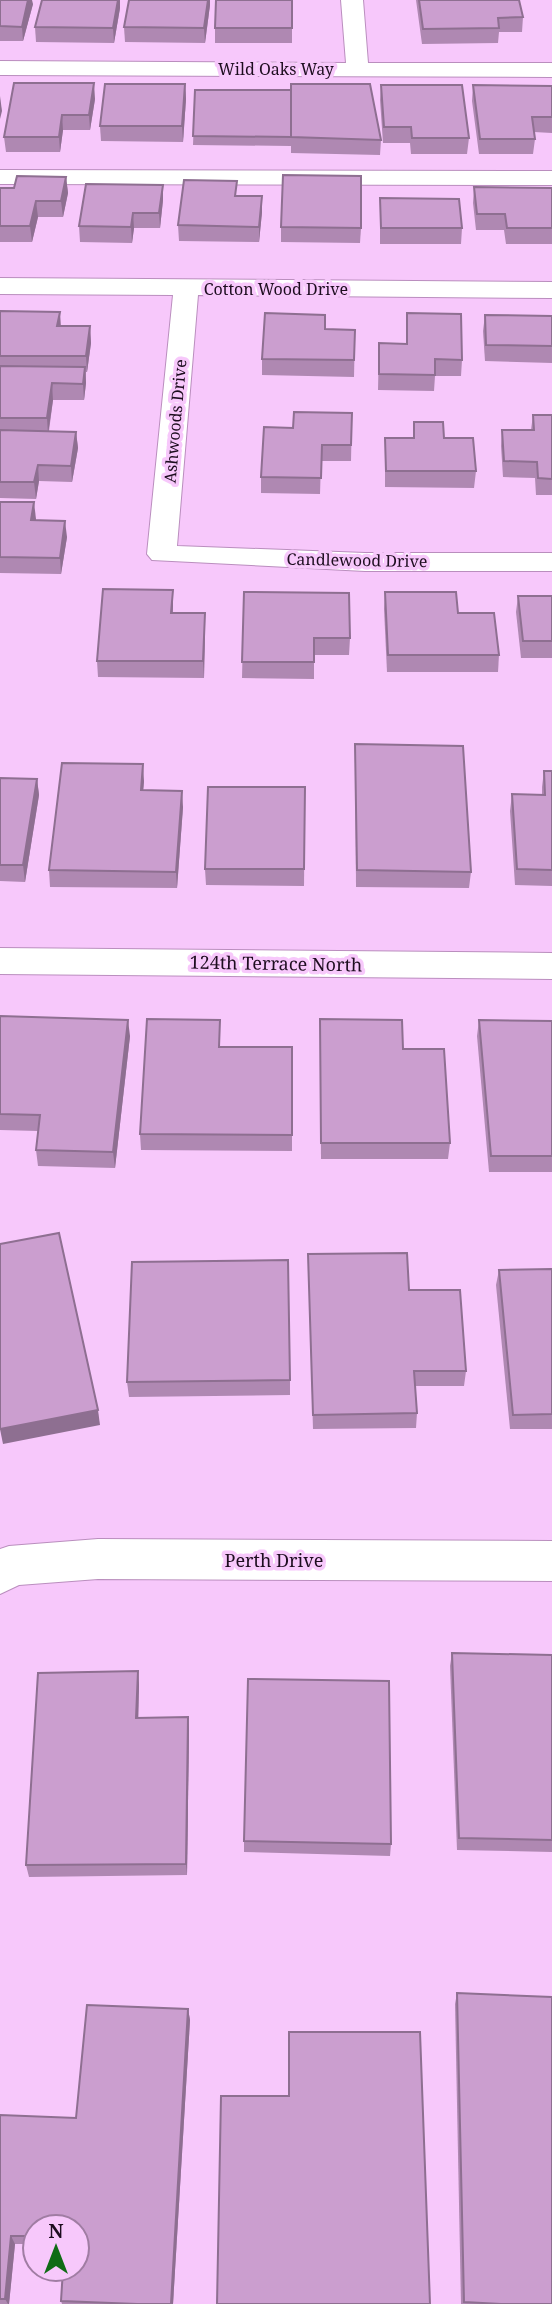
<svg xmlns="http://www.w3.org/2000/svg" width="552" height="2304" viewBox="0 0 552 2304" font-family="'Noto Serif',serif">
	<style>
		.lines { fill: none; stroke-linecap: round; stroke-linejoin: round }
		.minor-casing { stroke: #ba8ebe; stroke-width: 2 }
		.minor { fill: #fff; fill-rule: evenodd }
		.wall { fill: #af88b2 }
		.shaded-wall { fill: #8e6f91 }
		.building { fill: #cb9ecf; stroke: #8e6f91; stroke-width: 2 }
		.labels { text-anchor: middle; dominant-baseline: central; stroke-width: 7; stroke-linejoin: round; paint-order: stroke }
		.far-street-label { font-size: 16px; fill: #1d0d1f; stroke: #f7c8fb }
		.street-label { font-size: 18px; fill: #1d0d1f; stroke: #f7c8fb }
	</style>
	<rect width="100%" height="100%" fill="#f7c8fb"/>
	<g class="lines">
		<!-- minor casing -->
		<g class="minor-casing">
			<g id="minor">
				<path d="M341 0H363L368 63H552V77L0 75V61L346 63Z"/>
				<path d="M0 170 552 171V185L0 184Z"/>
				<path d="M0 278 552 282V298L198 295 177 546 365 553H552V571H365L152 560 147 554 173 295 0 294Z"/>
				<path d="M0 948 552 953V979L0 974Z"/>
				<path d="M98 1539 552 1541V1581L98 1579 19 1585 0 1594V1549L9 1546Z"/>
			</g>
		</g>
		<!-- minor -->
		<use href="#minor" class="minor"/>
	</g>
	<!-- wall -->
	<g class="wall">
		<path d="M0 0 33 4 23 41H0Z"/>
		<path d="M42 0H120V8L114 43 36 42 35 27Z"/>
		<path d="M292 0V43H215V28Z"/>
		<path d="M416 0H519L523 17 522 32H499L498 43 422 44Z"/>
		<path d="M210 5 205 43 125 42 124 27Z"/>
		<path d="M185 84 186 99 183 142 101 141 100 126Z"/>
		<path d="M381 85 469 138 467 154H411L410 143H383L380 100Z"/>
		<path d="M473 85 552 86V133L534 132 535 139 533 154H479L472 101Z"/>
		<path d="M195 90 381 140 380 155 291 153V137V146L193 145Z"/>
		<path d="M95 99 90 130H63L60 152H6L4 137Z"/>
		<path d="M66 177 68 193 63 217H38L32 242H0V188H14Z"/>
		<path d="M163 185V200L160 228H134L132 243 80 242 79 226Z"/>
		<path d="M474 187 552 188V244H506L504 230H476L473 203Z"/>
		<path d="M237 196H262V212L259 242 179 241 178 225Z"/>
		<path d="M380 198 462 228 461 244H380Z"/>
		<path d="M281 227 361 228 360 243 281 242Z"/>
		<path d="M0 311 61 326H90L91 343 87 372H86V383L84 400H53L49 431 76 432 78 448 72 482 39 481 36 499 0 498Z"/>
		<path d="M407 313 462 360 461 376H435L434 391 378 390 379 343 406 344Z"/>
		<path d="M485 315 552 316V363L485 361 483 331Z"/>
		<path d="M325 329 355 330 354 377 262 375V359Z"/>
		<path d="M352 413 351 461H321L320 494 261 493V477L293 428Z"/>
		<path d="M533 415H552V495H536L535 478 503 477 501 446 502 430H531Z"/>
		<path d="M414 422 444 438 476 471 474 488 385 487V438H413Z"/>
		<path d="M0 502 36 519V520L67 537 61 574 0 573Z"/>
		<path d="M244 592 350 638 349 655H314V679L242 678Z"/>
		<path d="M385 592 499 655 498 672H387L384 609Z"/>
		<path d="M518 596H552V658H521L516 612Z"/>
		<path d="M173 606V613H205L204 678 98 677 97 661Z"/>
		<path d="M355 744 471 872 469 888 356 887Z"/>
		<path d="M544 771H552V886L515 885 510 811 512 794 542 795V787Z"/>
		<path d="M0 778 37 779 39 795 25 882 0 881Z"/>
		<path d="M144 781 143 790 183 807 177 888 50 887 49 870Z"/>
		<path d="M305 787 304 886 206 885 205 869Z"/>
		<path d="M0 1016 130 1036 115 1168 38 1166 36 1150 38 1131 0 1130Z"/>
		<path d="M320 1019 403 1049 450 1143 448 1159H321Z"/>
		<path d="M479 1020 552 1021V1172H489L477 1036Z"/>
		<path d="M220 1036V1047H292V1151L141 1150 140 1134Z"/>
		<path d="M308 1254 409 1290 466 1371 464 1386H415L417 1413 416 1428 313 1429Z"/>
		<path d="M552 1269V1429H510L496 1285 499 1270Z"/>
		<path d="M290 1380V1395L129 1397 127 1382Z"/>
		<path d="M452 1653 552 1655V1852L457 1850 450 1666Z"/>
		<path d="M138 1671 139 1685 138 1718 188 1717 189 1729 187 1875 29 1877 26 1865Z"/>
		<path d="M244 1841 391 1844 390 1856 244 1852Z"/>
		<path d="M457 1993 552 2304H461L455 2004Z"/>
		<path d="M188 2009 190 2020 173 2304H62L61 2301 77 2227H35V2244H15L9 2304H0V2115L76 2118Z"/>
	</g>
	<!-- shaded-wall -->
	<g class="shaded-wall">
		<path d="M28 0H32L33 4 23 41 22 27Z"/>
		<path d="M118 0H120V8L114 43 113 28Z"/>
		<path d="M208 0H210V5L205 43 204 28Z"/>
		<path d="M94 83 95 99 90 130 89 115Z"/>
		<path d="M185 84 186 99 183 142 182 126Z"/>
		<path d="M0 96 2 111 0 119Z"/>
		<path d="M62 115 63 130 60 152 59 137Z"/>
		<path d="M66 177 68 193 63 217 61 201Z"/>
		<path d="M163 185V200L160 228 159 213Z"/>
		<path d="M262 196V212L259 242V227Z"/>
		<path d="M36 201 38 217 32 242 30 226Z"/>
		<path d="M133 213 134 228 132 243 131 227Z"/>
		<path d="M60 312 61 328 57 326Z"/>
		<path d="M90 326 91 343 87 372 86 356Z"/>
		<path d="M85 367 86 383 84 400 83 384Z"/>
		<path d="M52 383 53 400 48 434 47 418Z"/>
		<path d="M76 432 78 448 72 482 71 466Z"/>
		<path d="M38 465 39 481 36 499 34 482Z"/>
		<path d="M34 502 36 519 33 537 31 520Z"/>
		<path d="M65 521 67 537 61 574 60 558Z"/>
		<path d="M173 590V606L171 630V613Z"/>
		<path d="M205 613V630L204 678 203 661Z"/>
		<path d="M143 764 144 781 142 807 141 790Z"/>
		<path d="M37 779 39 795 25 882 23 865Z"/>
		<path d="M182 791 183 807 177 888 176 872Z"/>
		<path d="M128 1020 130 1036 115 1168 113 1152Z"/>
		<path d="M98 1410 100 1425 3 1444 0 1429Z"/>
		<path d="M138 1671 139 1685 138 1730 136 1718Z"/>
		<path d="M188 1717 189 1729 187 1875 186 1864Z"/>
		<path d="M188 2009 190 2020 173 2304H171Z"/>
		<path d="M11 2236 15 2244 9 2304H8L5 2299Z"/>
	</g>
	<!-- building -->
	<g class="building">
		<path d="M0 0H28L22 27 0 26Z"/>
		<path d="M42 0H118L113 28 35 27Z"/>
		<path d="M129 0H208L204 28 124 27Z"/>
		<path d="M216 0H292V28H215Z"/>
		<path d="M419 0H519L523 17 498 18 499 28 423 29Z"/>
		<path d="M14 83H94L89 115H62L59 137H4Z"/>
		<path d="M105 84H185L182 126H100Z"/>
		<path d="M291 84H370L381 140 291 137Z"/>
		<path d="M381 85H462L469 138H412L411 127H384Z"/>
		<path d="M473 85 552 86V117H532L535 139H480Z"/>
		<path d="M195 90H291V137L193 136Z"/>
		<path d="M283 175 361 176V228L281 227Z"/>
		<path d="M17 176 66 177 61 201H36L30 226H0V188H14Z"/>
		<path d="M184 180 237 181 235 196H262L259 227 178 225Z"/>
		<path d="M86 184 163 185 159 213H133L131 227 79 226Z"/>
		<path d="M474 187 552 188V228H507L505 214H477Z"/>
		<path d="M380 198 459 199 462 228H381Z"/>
		<path d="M0 311 60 312 57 326H90L86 356H0Z"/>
		<path d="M265 313 325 315V329L355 330 354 360 262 359Z"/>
		<path d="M407 313 461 314 462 360 435 359V375L379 374V343L407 344Z"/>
		<path d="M485 315 552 316V346L486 345Z"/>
		<path d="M0 366 85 367 83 384 52 383 47 418H0Z"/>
		<path d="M294 412 352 413 351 445H322L321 478 261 477 264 427 293 428Z"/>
		<path d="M533 415H552V479L538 478 537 462 504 461 502 430H534Z"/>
		<path d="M414 422H443L444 438H473L476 471H386L385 438H414Z"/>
		<path d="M0 430 76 432 71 466 38 465 34 482H0Z"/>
		<path d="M0 502H34L31 520 65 521 60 558 0 557Z"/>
		<path d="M103 589 173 590 171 613H205L203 661H97Z"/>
		<path d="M244 592 349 593 350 638H314V662H242Z"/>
		<path d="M385 592H456L458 613H494L499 655H388Z"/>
		<path d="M518 596H552V641H523Z"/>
		<path d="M355 744 463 746 471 872 357 870Z"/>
		<path d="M62 763 143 764 141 790 182 791 176 872 49 870Z"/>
		<path d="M544 771H552V870L517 869 512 794 545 795Z"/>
		<path d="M0 778 37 779 23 865H0Z"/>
		<path d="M208 787H305L304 869H205Z"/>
		<path d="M0 1016 128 1020 113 1152 36 1150 40 1115 0 1114Z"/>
		<path d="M147 1019 220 1020 219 1047H292V1135L140 1134Z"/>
		<path d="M320 1019 402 1020 403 1049H444L450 1143H321Z"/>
		<path d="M479 1020 552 1021V1156H491Z"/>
		<path d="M59 1233 98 1410 0 1429V1244Z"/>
		<path d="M407 1253 409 1290H460L466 1371H414L417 1413 313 1415 308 1254Z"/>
		<path d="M288 1260 290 1380 127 1382 132 1262Z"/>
		<path d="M552 1269V1414L513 1415 499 1270Z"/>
		<path d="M452 1653 552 1655V1840L459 1838Z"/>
		<path d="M138 1671 136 1718 188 1717 186 1864 26 1865 38 1673Z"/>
		<path d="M248 1679 389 1681 391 1844 244 1841Z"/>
		<path d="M457 1993 552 1997V2304H501L464 2302Z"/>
		<path d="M87 2005 188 2009 171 2304H137L61 2301 63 2269H77V2227H35V2236H11L5 2299H0V2115L76 2118Z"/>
		<path d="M289 2032H420L430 2304H217L221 2096H289Z"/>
	</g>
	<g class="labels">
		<!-- far-street labels -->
		<g class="far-street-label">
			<text x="276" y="69">Wild Oaks Way</text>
			<text x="276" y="289">Cotton Wood Drive</text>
			<text transform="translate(175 421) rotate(-85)">Ashwoods Drive</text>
			<text transform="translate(357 560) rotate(1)">Candlewood Drive</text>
		</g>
		<!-- street labels -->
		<g class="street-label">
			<text transform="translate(276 963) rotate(1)">124th Terrace North</text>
			<text x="274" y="1560">Perth Drive</text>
		</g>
	</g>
	<!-- north arrow -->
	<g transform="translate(56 2248)"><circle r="33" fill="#f7c8fb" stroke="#a07da3" stroke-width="2"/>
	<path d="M0-5L12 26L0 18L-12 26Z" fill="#0f6b15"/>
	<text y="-10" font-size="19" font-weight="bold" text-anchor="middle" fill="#1d0d1f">N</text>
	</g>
</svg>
